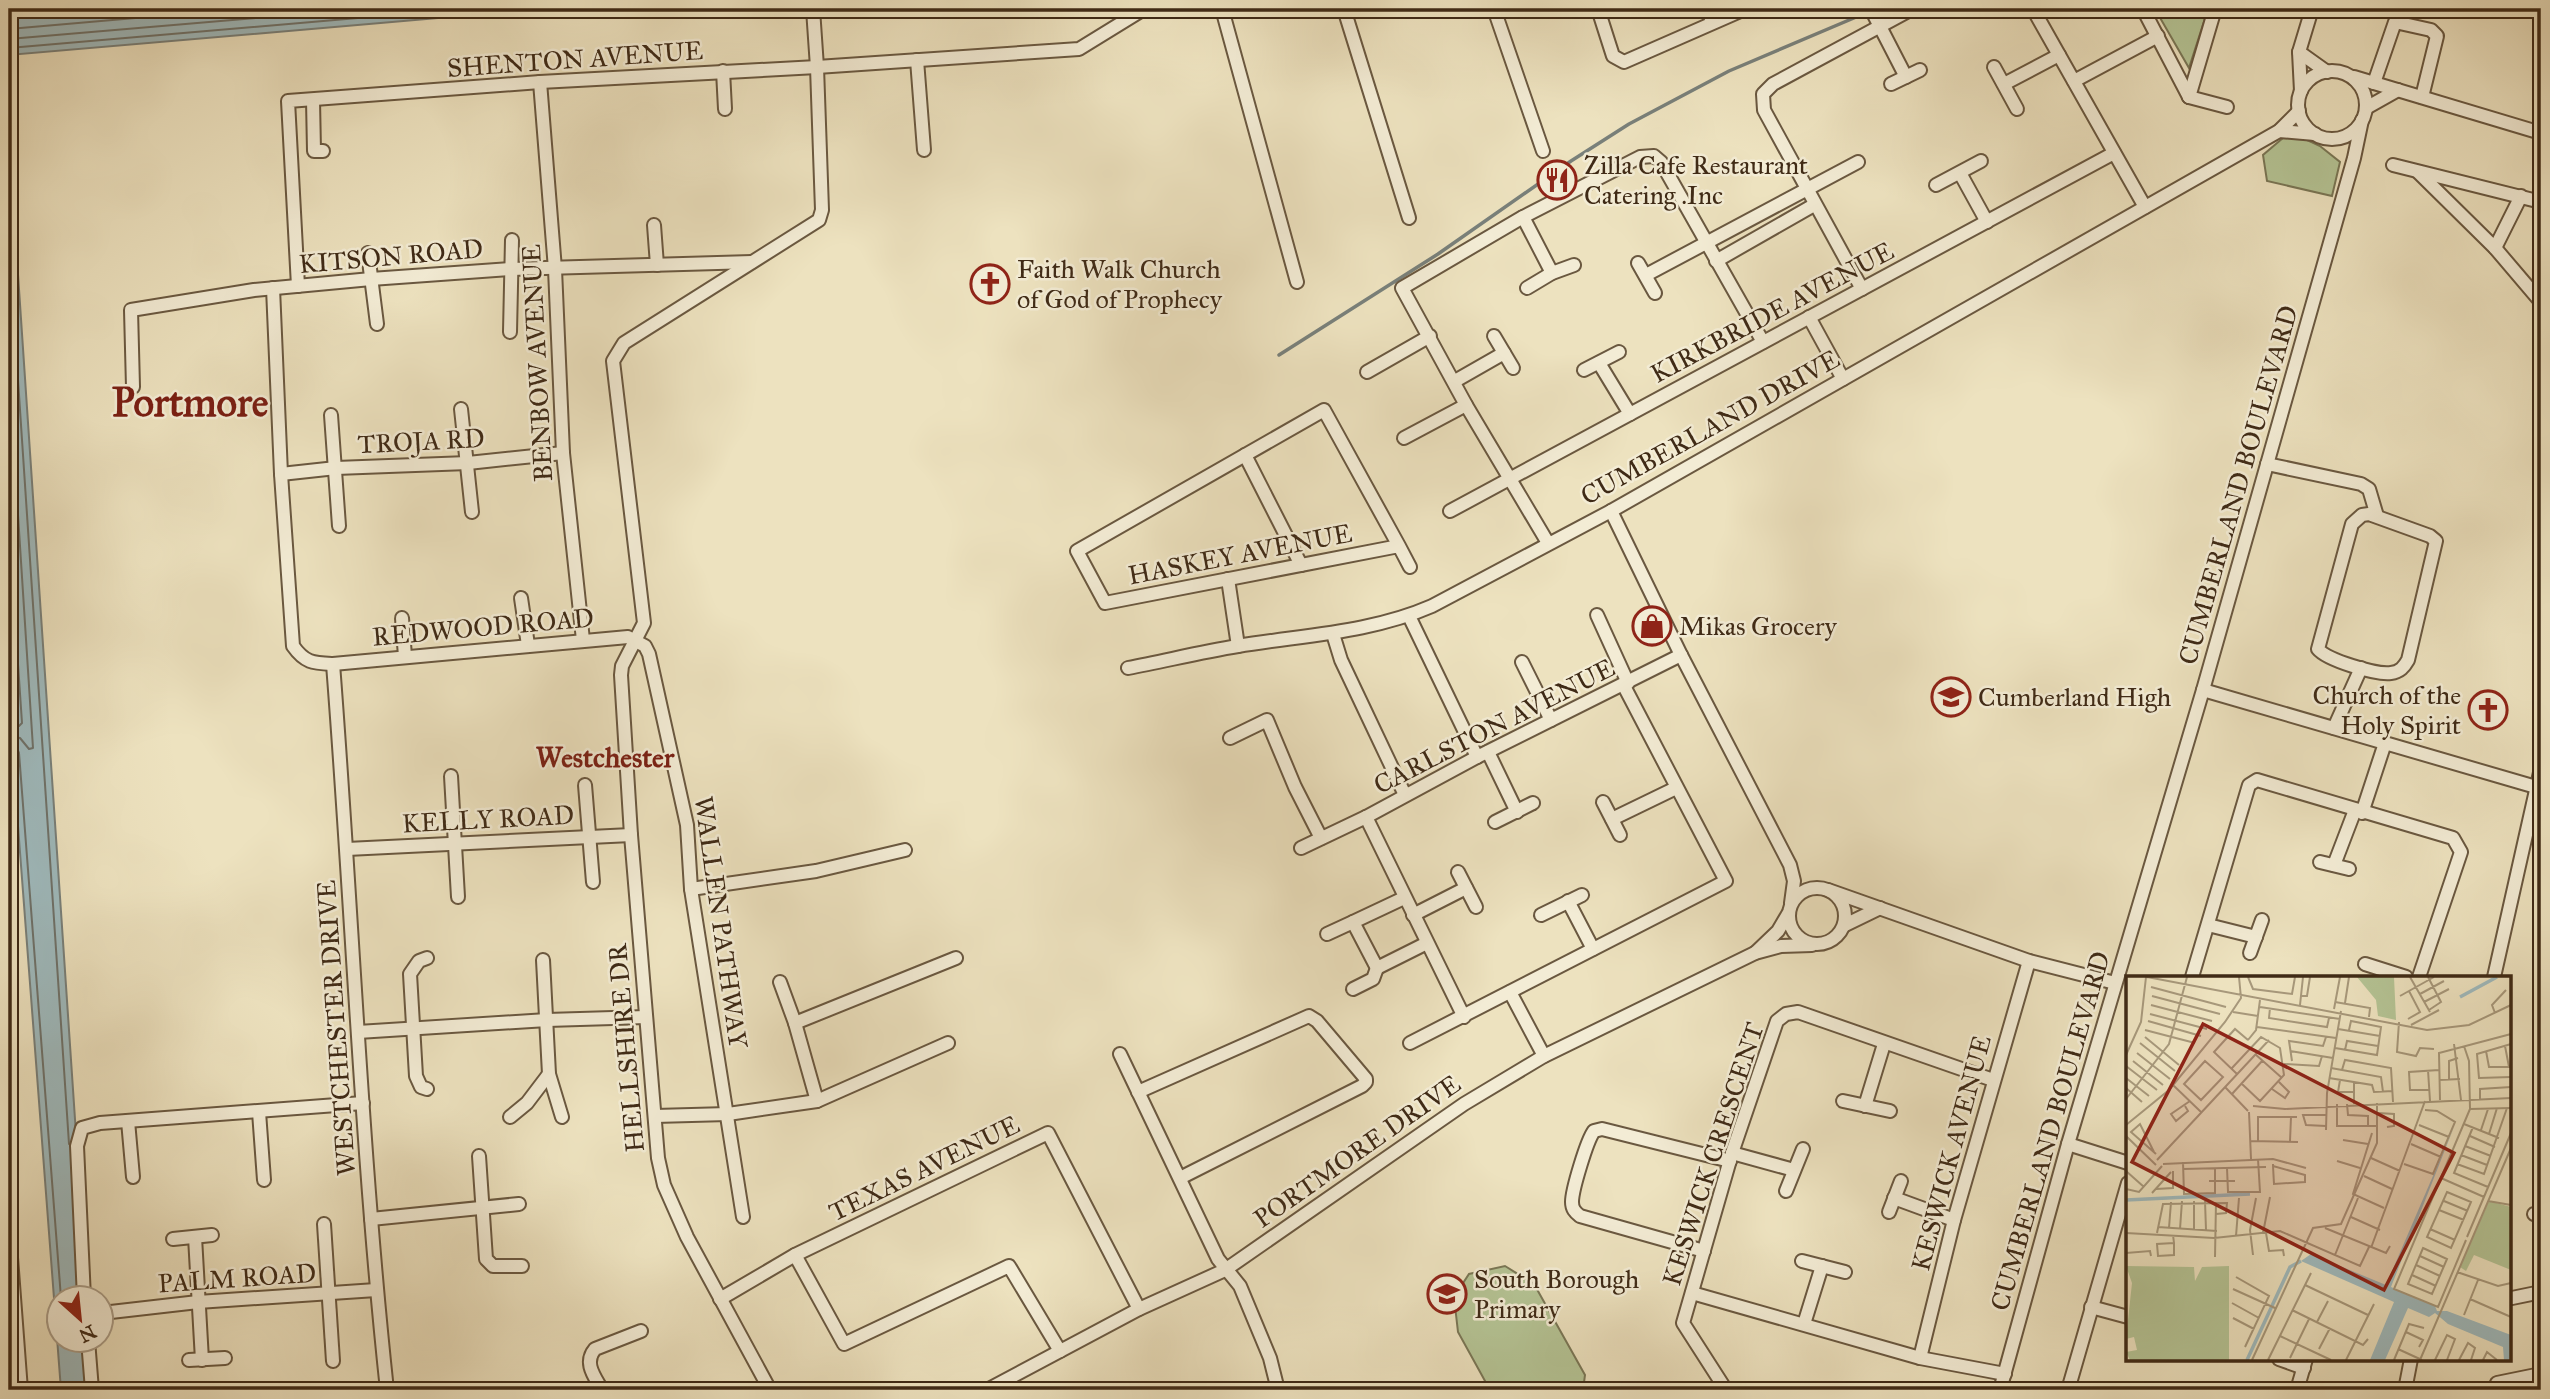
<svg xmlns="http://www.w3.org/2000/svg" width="2550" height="1399" viewBox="0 0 2550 1399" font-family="'IM FELL Great Primer',serif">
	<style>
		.green { fill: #b5c495; stroke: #7a7756; stroke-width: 2 }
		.water { fill: #9fbabd; stroke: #79807a; stroke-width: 2 }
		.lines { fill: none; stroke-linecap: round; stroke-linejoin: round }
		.shore { stroke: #6f726a; stroke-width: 2 }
		.stream { stroke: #79807a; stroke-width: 3.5 }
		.minor-casing { stroke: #6a5840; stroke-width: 16 }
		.minor { stroke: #f3ecd5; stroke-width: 12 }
		.labels { text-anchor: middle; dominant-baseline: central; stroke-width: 5; stroke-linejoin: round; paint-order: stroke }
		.street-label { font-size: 26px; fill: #3f2a16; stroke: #f3ecd5 }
		.poi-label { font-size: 26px; fill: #3f2a16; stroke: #f3ecd5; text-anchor: start }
		.neighbourhood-label { font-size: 28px; font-weight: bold; fill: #7a1f14; stroke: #f3ecd5 }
		.town-label { font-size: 40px; font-weight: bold; fill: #7a1f14; stroke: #f3ecd5 }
		.inset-river { fill: none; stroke: #9fbabd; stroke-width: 3.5 }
		.inset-road { fill: none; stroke: #a7987b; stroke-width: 2 }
		.view { fill: #8f2418; fill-opacity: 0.15; stroke: #8f2418; stroke-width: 3.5 }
		.inset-edge { fill: none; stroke: #3f2a16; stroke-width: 3.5 }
	</style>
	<rect width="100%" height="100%" fill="#ede2bf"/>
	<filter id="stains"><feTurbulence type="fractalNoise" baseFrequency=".00286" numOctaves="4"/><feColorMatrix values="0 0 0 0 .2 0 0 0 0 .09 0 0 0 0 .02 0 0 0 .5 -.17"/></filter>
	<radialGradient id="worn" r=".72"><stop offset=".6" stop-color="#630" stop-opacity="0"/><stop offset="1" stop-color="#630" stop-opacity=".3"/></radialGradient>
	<!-- green -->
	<g class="green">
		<path d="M2155 9H2208L2189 68Z"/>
		<path d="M2290 132 2320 146 2340 162 2332 196 2267 181 2263 155Z"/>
		<path d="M1505 1266 1534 1284 1585 1375 1583 1390H1490L1458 1332 1454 1297 1469 1274Z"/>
	</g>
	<!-- water -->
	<g class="water">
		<path d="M9 9H543L9 55Z"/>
		<path d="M9 141 87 1297 60 1298V1340H90L93 1390H61L9 708Z"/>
	</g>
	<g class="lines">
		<!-- shore -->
		<g class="shore">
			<path d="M9 29 239 9"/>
			<path d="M9 39 361 9"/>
			<path d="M9 48 462 9"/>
			<path d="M9 245 69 1144"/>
			<path d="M9 375 33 748 29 749 20 738 9 736"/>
			<path d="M9 531 22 723 19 726 9 725"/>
			<path d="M9 745 16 746 19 753 61 1298"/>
		</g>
		<!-- stream -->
		<path class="stream" d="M1279 355 1438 254 1571 161 1629 124 1729 71 1868 12"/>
		<!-- minor casing -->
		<g class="minor-casing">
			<g id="minor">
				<path d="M1222 9 1297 282"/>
				<path d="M1344 9 1409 218"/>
				<path d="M1494 9 1543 151"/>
				<path d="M1598 9 1613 56 1624 62 1745 9"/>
				<path d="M1706 9 1713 22"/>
				<path d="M1871 9 1906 77"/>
				<path d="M2033 9 2145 207"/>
				<path d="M2143 9 2189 97"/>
				<path d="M2299 52 2327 72"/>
				<path d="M917 60 924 150"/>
				<path d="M1994 67 2017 109"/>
				<path d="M723 71 725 109"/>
				<circle cx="2332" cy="105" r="34"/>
				<path d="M2354 77 2541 133"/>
				<path d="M2074 81 2158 36"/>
				<path d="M540 82 555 269 563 453 583 640"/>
				<path d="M2374 83 2395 22 2431 30 2437 36 2422 97"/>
				<path d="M1891 84 1920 70"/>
				<path d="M2004 84 2059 55"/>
				<path d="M2301 91 2299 52 2312 9"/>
				<path d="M2189 97 2215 9"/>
				<path d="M2189 97 2227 107"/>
				<path d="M313 100 314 151H323"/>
				<path d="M2366 108 2398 90"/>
				<path d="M2279 131 2315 134"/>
				<path d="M2393 165 2541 202"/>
				<path d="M2418 172 2495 248 2541 302"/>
				<path d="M1960 173 1987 222"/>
				<path d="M1936 185 1981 161"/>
				<path d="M1523 217 1552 273"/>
				<path d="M654 225 657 265"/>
				<path d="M2495 248 2521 196"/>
				<path d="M368 253 377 324"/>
				<path d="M1716 261 1814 205"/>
				<path d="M1638 263 1655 293"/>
				<path d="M1646 275 1858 162"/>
				<path d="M298 286 288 101 540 82 817 67 1079 49 1144 9"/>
				<path d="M273 288 281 474 293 646C305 663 313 663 333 664L628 637 645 646 649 654 687 825 691 889 743 1217"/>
				<path d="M1527 288 1552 273 1574 265"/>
				<path d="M1862 289 1764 110 1763 94 1773 84 1912 9"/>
				<path d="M1809 317 1843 379"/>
				<path d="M510 332 512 240"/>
				<path d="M1494 336 1513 368"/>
				<path d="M1599 363 1630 414"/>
				<path d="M1584 370 1619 352"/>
				<path d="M1367 372 1430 336"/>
				<path d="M1455 381 1504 353"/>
				<path d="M133 387 131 310 254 290 371 279 511 269 752 262"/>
				<path d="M461 409 472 512"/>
				<path d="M331 415 339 526"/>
				<path d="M1404 438 1466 405"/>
				<path d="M1245 455 1301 565"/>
				<path d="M2267 464 2361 484 2369 489 2377 516"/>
				<path d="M281 474 336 468 468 463 563 453"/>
				<path d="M1450 511 2114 153"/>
				<path d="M1611 511 1681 655 1790 865 1794 881 1791 903"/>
				<path d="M2369 514 2430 536 2436 541 2408 660C2404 667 2400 672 2391 673 2376 675 2327 660 2318 649L2352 524 2362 515Z"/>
				<path d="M1548 543 1466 405 1402 288 1523 217 1640 157 1654 156 1661 162 1763 342"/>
				<path d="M1399 546 1105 603 1077 551 1324 410 1399 546 1410 567"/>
				<path d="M1228 579 1238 646"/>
				<path d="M521 598 528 645"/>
				<path d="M1597 615 1628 683"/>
				<path d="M1409 616 1477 757"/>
				<path d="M402 618 405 656"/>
				<path d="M1333 634 1341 660 1405 795"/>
				<path d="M1522 662 1551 720"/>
				<path d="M333 664C352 906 361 1149 387 1390"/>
				<path d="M1128 668C1165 661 1201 652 1238 646 1303 635 1370 633 1432 606L1611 511 2279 131 2299 111"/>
				<path d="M2203 690 2536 787"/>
				<path d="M2334 728 2361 668"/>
				<path d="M1230 738 1267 720 1295 787 1321 838"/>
				<path d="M1488 752 1517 812"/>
				<path d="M451 776 458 897"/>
				<path d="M585 785 593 882"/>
				<path d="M1603 802 1620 835"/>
				<path d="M2362 813 2385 743"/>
				<path d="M1366 817 1464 1017"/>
				<path d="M1612 819 1676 788"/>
				<path d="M1495 822 1533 803"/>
				<path d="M1301 848 1366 817 1477 757 1681 655"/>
				<path d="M347 849 631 835"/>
				<path d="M2320 862 2349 869"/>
				<path d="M2334 865 2355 810"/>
				<path d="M1458 872 1476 907"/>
				<circle cx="1817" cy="916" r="28"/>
				<path d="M691 889 816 871 905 850"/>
				<path d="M1828 890 2029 961 2115 983"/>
				<path d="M1404 898 1353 922 1377 968 1427 943"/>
				<path d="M1568 901 1593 949"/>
				<path d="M1413 915 1466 888"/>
				<path d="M1541 915 1582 895"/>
				<path d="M1845 925 1880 908"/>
				<path d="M2208 925 2256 937"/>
				<path d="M1327 934 1353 922"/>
				<path d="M1755 953 1778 931 1788 914"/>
				<path d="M2250 953 2262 920"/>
				<path d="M543 960 549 1074 562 1117"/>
				<path d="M2365 964 2406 977"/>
				<path d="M2192 977 2249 785 2257 780 2453 838 2461 852 2419 977"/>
				<path d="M2494 977 2541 768"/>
				<path d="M780 982 795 1023 817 1101"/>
				<path d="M1353 989 1373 979 1377 968"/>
				<path d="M1510 992 1544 1056"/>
				<path d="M795 1023 956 958"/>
				<path d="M358 1032 547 1020 646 1017"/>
				<path d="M1410 1043 1726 881 1624 686"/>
				<path d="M1120 1054 1218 1259 1240 1286 1270 1358 1278 1390"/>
				<path d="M427 1089 421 1087 416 1076 410 974 419 961 427 958"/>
				<path d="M1138 1092 1309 1016 1317 1021 1366 1079V1082L1362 1086 1180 1178"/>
				<path d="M1843 1101 1890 1111"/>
				<path d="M1865 1106 1884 1044"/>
				<path d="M259 1112 264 1180"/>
				<path d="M655 1116 728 1114 817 1101 948 1043"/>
				<path d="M510 1117 527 1103 549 1074"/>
				<path d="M128 1121 133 1177"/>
				<path d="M2068 1144 2128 1163"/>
				<path d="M1732 1153 1794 1170"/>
				<path d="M479 1156 486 1259 493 1266H522"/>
				<path d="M1786 1191 1803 1149"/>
				<path d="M1894 1198 1954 1220"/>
				<path d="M1889 1212 1901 1181"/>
				<path d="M2534 1214 2541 1213"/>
				<path d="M371 1219 519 1204"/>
				<path d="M324 1224 333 1361"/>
				<path d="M9 1231 21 1390"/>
				<path d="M195 1237 202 1360"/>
				<path d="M173 1239 212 1235"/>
				<path d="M1704 1251 1580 1216C1575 1212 1572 1209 1572 1202 1572 1190 1587 1140 1594 1131L1602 1129 1730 1161"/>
				<path d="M795 1255 844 1344 1009 1266 1060 1351"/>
				<path d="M1802 1261 1845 1272"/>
				<path d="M1692 1293 1920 1358 2005 1374"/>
				<path d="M84 1298 77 1146 82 1128 100 1123 363 1103"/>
				<path d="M2512 1298 2541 1292"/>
				<path d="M720 1299 795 1255 1048 1133 1139 1309"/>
				<path d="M2091 1307 2128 1317"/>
				<path d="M102 1313 198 1302 376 1290"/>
				<path d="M1804 1324 1822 1266"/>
				<path d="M88 1340 92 1390"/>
				<path d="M1920 1358 1954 1220 2029 961"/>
				<path d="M2279 1359 2304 1368"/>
				<path d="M189 1360 225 1358"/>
				<path d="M2497 1383 2541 1374"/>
				<path d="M602 1390C595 1377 583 1363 595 1349L641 1331"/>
				<path d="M770 1390 687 1237 664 1185 658 1158 631 835 621 675 622 666 644 623 613 361 624 343 819 220 822 210 817 67 813 9"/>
				<path d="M987 1390 1139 1309 1225 1270 1464 1104 1544 1056 1755 953 1781 946 1812 945"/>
				<path d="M1726 1390 1683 1323 1732 1153 1777 1021 1786 1014 1798 1012 1993 1080"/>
				<path d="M2000 1390 2068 1144 2203 690 2354 158 2362 120"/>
				<path d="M2068 1390 2128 1183"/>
				<path d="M2297 1390 2306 1359"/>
				<path d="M2405 1390 2411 1359"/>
			</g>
		</g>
		<!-- minor -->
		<use href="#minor" class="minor"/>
	</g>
	<!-- icons -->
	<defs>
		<g id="restaurant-ring" transform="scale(2.0125)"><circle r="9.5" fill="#f3ecd5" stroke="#8f2418" stroke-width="1.5"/><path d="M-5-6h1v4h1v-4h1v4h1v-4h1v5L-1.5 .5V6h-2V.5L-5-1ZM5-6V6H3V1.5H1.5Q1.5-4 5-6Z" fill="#8f2418"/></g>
		<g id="church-ring" transform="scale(2.0125)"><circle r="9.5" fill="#f3ecd5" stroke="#8f2418" stroke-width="1.5"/><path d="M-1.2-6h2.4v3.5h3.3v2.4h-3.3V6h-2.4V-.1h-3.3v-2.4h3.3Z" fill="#8f2418"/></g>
		<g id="shop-ring" transform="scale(2.0125)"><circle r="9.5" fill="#f3ecd5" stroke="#8f2418" stroke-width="1.5"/><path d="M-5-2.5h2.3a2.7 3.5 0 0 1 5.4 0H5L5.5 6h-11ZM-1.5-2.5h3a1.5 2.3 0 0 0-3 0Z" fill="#8f2418"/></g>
		<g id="school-ring" transform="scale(2.0125)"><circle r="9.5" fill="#f3ecd5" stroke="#8f2418" stroke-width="1.5"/><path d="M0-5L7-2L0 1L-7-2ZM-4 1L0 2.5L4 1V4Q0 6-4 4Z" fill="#8f2418"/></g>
	</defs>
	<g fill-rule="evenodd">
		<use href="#restaurant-ring" x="1557" y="180"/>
		<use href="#church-ring" x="990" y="284"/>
		<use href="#shop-ring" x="1652" y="626"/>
		<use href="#school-ring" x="1951" y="697"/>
		<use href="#church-ring" x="2488" y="710"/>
		<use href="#school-ring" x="1447" y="1294"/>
	</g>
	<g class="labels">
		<!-- street labels -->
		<g class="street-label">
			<text transform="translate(575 59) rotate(-4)">SHENTON AVENUE</text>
			<text transform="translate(391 256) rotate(-5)">KITSON ROAD</text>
			<text transform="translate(1772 312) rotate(-28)">KIRKBRIDE AVENUE</text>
			<text transform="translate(537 363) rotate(-93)">BENBOW AVENUE</text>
			<text transform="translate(1710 427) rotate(-29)">CUMBERLAND DRIVE</text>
			<text transform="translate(421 441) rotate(-3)">TROJA RD</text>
			<text transform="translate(2238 485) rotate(-74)">CUMBERLAND BOULEVARD</text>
			<text transform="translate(1240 554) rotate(-11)">HASKEY AVENUE</text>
			<text transform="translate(483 627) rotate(-5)">REDWOOD ROAD</text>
			<text transform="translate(1494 726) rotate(-27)">CARLSTON AVENUE</text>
			<text transform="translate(488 819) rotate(-3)">KELLY ROAD</text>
			<text transform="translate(721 922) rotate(82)">WALLEN PATHWAY</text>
			<text transform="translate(336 1028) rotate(-94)">WESTCHESTER DRIVE</text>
			<text transform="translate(626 1048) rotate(-95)">HELLSHIRE DR</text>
			<text transform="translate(2050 1131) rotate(-74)">CUMBERLAND BOULEVARD</text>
			<text transform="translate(1357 1151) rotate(-35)">PORTMORE DRIVE</text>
			<text transform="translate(1951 1153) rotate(-75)">KESWICK AVENUE</text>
			<text transform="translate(1713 1154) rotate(-72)">KESWICK CRESCENT</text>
			<text transform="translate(924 1168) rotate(-26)">TEXAS AVENUE</text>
			<text transform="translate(237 1278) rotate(-4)">PALM ROAD</text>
		</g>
		<!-- poi labels -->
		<g class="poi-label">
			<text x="1584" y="165">Zilla Cafe Restaurant<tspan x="1584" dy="30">Catering .Inc</tspan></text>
			<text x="1017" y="269">Faith Walk Church<tspan x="1017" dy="30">of God of Prophecy</tspan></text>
			<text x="1679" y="626">Mikas Grocery</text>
			<text x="2461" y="695" text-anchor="end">Church of the<tspan x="2461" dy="30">Holy Spirit</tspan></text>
			<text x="1978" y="697">Cumberland High</text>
			<text x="1474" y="1279">South Borough<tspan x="1474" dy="30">Primary</tspan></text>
		</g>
		<!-- neighbourhood labels -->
		<g class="neighbourhood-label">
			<text x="605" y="757">Westchester</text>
		</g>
		<!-- town labels -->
		<g class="town-label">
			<text x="190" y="402">Portmore</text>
		</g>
	</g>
	<!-- overview -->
	<g transform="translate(2126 976)">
		<rect width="385" height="385" fill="#ede2bf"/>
		<path d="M231 1H268L270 44 252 40 250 24ZM363 225 385 231V294L348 279 340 295 334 291ZM0 290 68 291 69 305 76 291 103 290V384H4L0 376 11 374 8 361 0 363 6 307Z" fill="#b5c495"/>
		<path d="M328 151 265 311 309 330 311 335H321L385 359V384H378L377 371 322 348 309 337 303 341 282 332 259 384H244L268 326 175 285 185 278 260 309Z" fill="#9fbabd"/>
		<path class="inset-river" d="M334 21 371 1M0 224 124 218M121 384 164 291 175 285"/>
		<path class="inset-road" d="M21 1 301 54 343 49 385 29M122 1 127 13 166 18 169 1M284 1 304 36M302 1 315 26 303 34M25 11 100 31M294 18 318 5M26 20 94 38M175 20H181L184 1M274 20 308 1M209 26 244 32 243 41M298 26 323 13M219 27 223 1M25 29 86 45M174 29 177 1M134 31 214 43M144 32 143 42 201 51 203 42M208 33 214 1M107 36 132 40M369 37 366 29 380 14M24 38 81 53M282 43 294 36 283 15M22 45 75 60M273 46 271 76 290 80 294 72 308 73M285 49 313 34M131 51 210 62M212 53 254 60M19 54 69 67M19 61 53 89M122 64 130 54 134 24M14 67 49 95M328 68 335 124M385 68 351 78 353 102 385 101M338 70 343 85 344 133 268 313 312 331 340 264M379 70 383 91M209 72 251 79 255 51 225 45 223 54M219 74 221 65 252 70M164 75 207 82M360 75 363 91H385M11 77 44 103M129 78 156 102M0 79 15 46 20 1M7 85 37 109M79 85 97 101 75 124 58 108ZM166 85 163 65 197 70 200 61M158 88 193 90 196 80M0 90 31 114M106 92 135 61 154 72 158 99 134 125 116 108M205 92 255 101 257 116M216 94 219 84 265 92 267 126M302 94 304 125M111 98 88 76 109 53 122 64M0 102 23 120M203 102 246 109 248 116 267 115M323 103V85L332 82M214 104 212 116H227M313 104 334 103M47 109 75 136M99 111 122 135M0 112 16 126M146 113 159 122 163 116 153 106M303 114H284L283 96 313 94M106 118 137 84M0 123 43 68 61 1M354 123V113L385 111M314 124 313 77 385 58M211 128V150H252M221 128 222 139 242 140V151M228 128V106M59 130 62 135 50 145 45 138 64 125M127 130 159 133 385 122M344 133 385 132M123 136 125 183M252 137 268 138V150L261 151M338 148 373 162M0 149 43 114 99 46 115 22 113 1M293 149 323 161M200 150 180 149 177 139H201M347 151 328 197 362 211M200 154 201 117 215 35M355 154 362 133M246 157 227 218 258 232M363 158 371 132M0 160 30 189M344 160 369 171M217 164 242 168M125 165 172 166M132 165V141H171M164 165 165 141M285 168 315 181M339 170 365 180M28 176 14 148 5 156 30 178M335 179 361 189M245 182 274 195M31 184 143 64M211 185 234 192M57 186 58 218 89 217V192M37 188 147 183 180 192M147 188V190L148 208 179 206V199L147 190M278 188 307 198 329 146 311 135 299 134M331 188 358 198 381 132M101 192 102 216H134L132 183M57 193 140 191M0 195 18 211M238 200 266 213M315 202 358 221M83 205H109M0 213 13 216 36 190M30 213 47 212V195M321 216 345 226 325 272 301 261ZM26 217 45 196M68 225V254M79 225 80 254M318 225 342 235M362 225 385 229M313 234 338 244M225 241 254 254M32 251 91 255M43 252 45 226M199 252 260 277 264 270M54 253 56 225M304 253 329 264M0 257 88 262 154 255 234 290 243 271M31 257 37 228 101 227 100 237 90 238M137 257 144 221M140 257 143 275 157 274 158 280M47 259 48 267V279L32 280 31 268 48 267M110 260 113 222M341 261 385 157M245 272 299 125M297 272 321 283 306 318 282 308ZM0 277 24 275 25 280M127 279 124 254 130 222M209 279 232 222M294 280 318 291M89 281 90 226M290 289 314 300M331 296 372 310 385 307M286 299 310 310M110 301 143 320 119 371M179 309 242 339M107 313 149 332M344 323 385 341M106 327 133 342M166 334 237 369 242 363M338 339 352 304M107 342 128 353M191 346 202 325M280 356 297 364 293 371M154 360 205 384M193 373 204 352M272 373 296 384M164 382 183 343M126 384 187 252 215 248 251 167V127M142 384 185 297M220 384 248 328M268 384 283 348 298 352M294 384 385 172M309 384 321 359 329 363 321 384M333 384 342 367 349 372 345 384M357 384 361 376 371 384"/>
		<path class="view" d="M77 48 328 177 258 314 6 186Z"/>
		<rect width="385" height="385" class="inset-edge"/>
	</g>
	<!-- margin -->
	<rect width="2550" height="1399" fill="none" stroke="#ede2bf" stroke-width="35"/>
	<rect x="10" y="10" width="2529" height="1378" fill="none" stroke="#3f2a16" stroke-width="3.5"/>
	<rect x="18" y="18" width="2515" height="1364" fill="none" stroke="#3f2a16" stroke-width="2"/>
	<!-- north arrow -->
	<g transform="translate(80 1319) rotate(153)"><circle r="33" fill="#f3ecd5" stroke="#ab9e89" stroke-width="2"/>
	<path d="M0-5L12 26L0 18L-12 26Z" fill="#8f2418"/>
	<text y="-10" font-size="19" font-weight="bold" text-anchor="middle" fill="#3f2a16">N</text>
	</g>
	<rect width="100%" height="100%" filter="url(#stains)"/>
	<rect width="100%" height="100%" fill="url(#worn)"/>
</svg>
